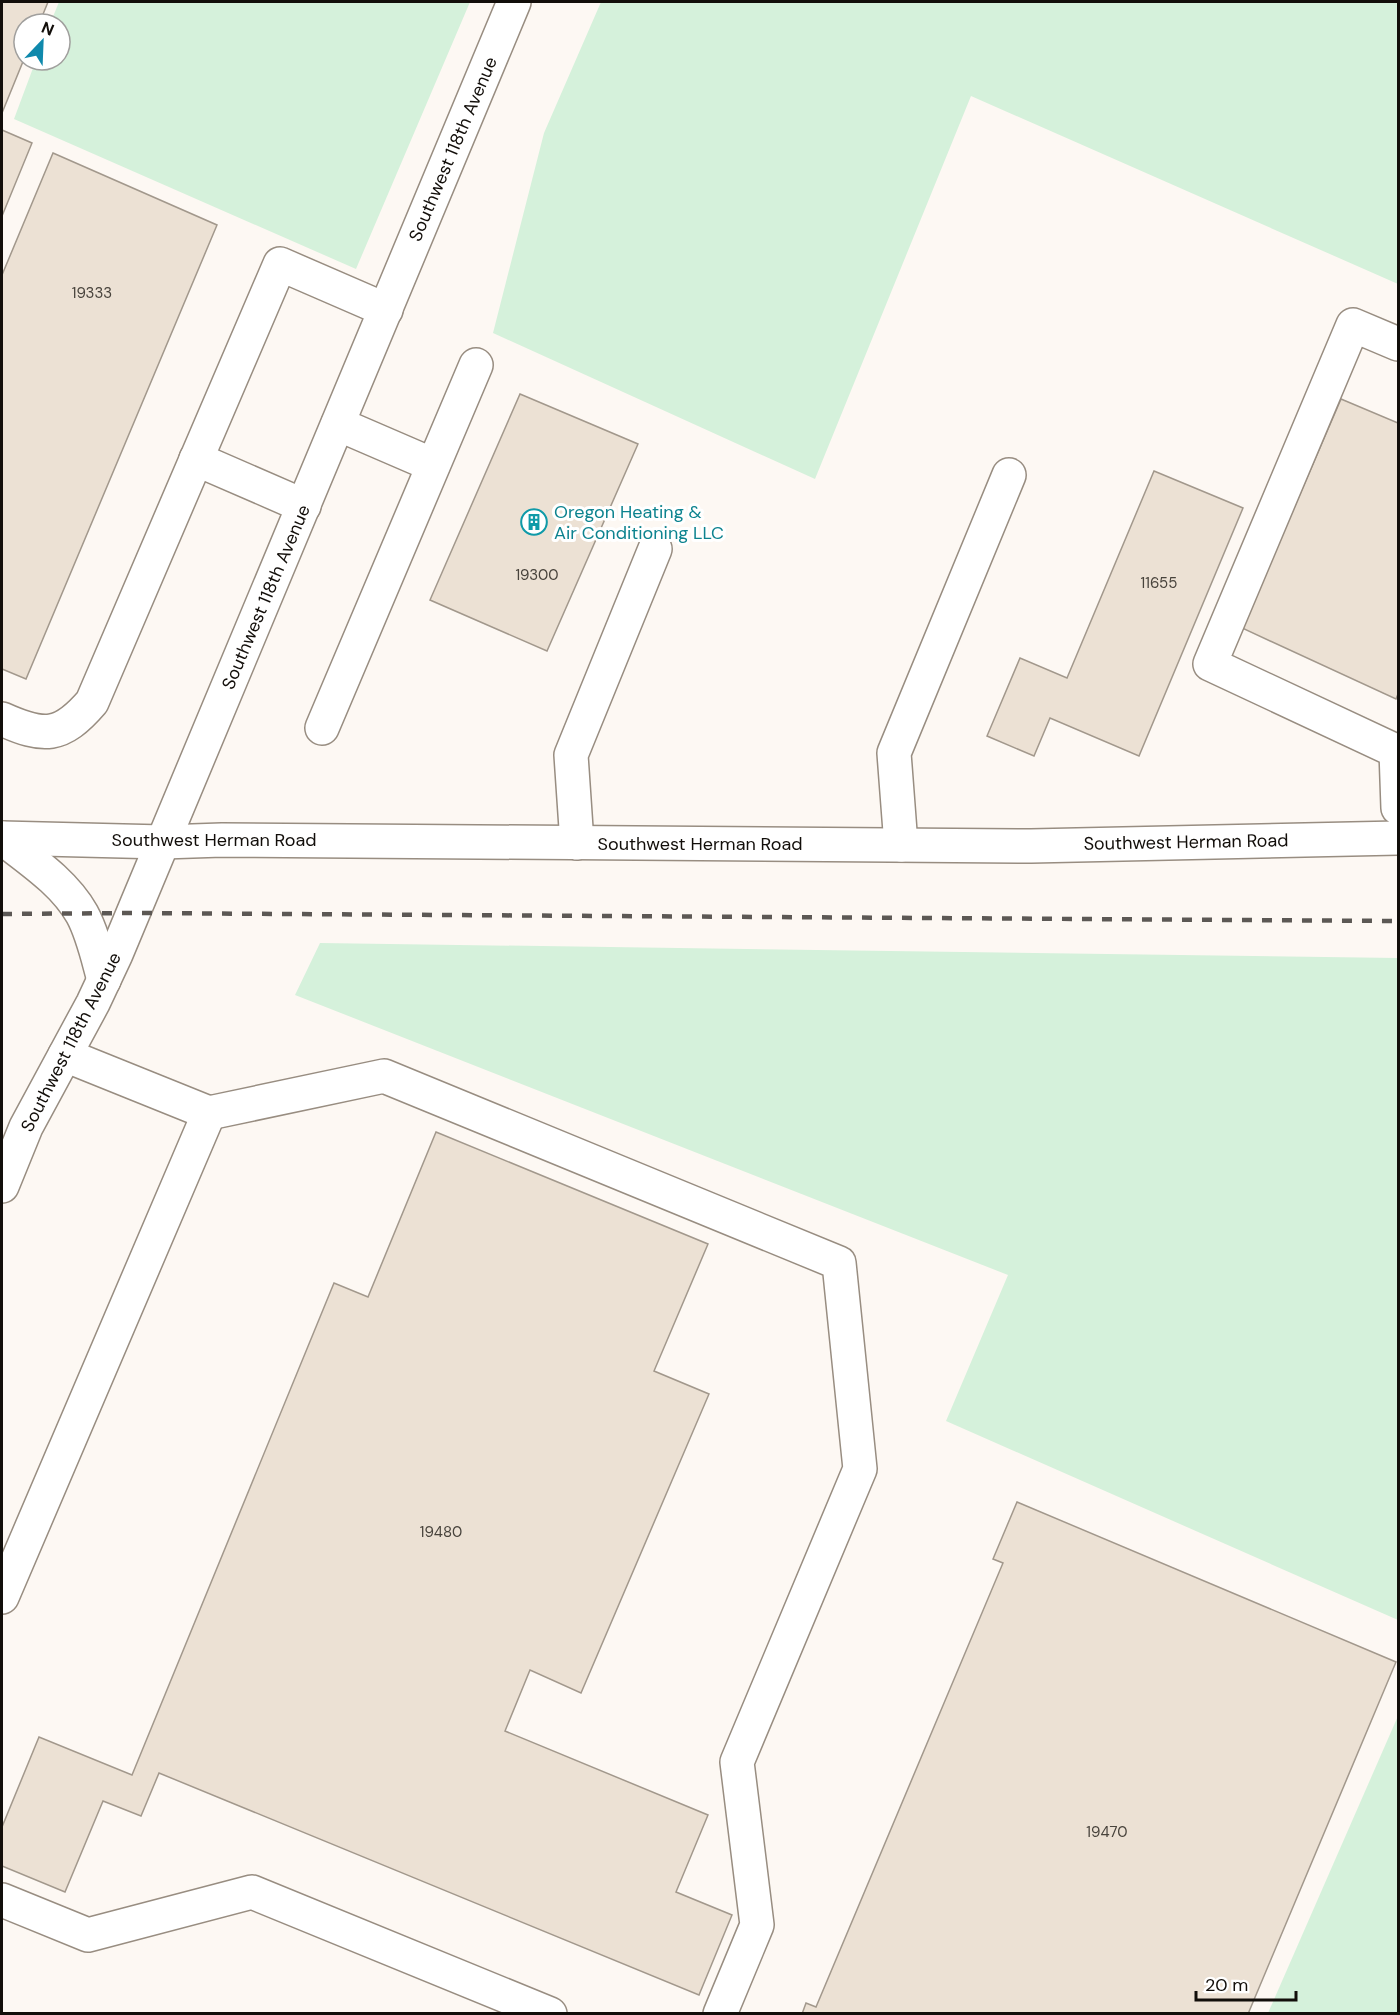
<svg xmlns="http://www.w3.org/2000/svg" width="1400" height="2015" viewBox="0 0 1400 2015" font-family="'DM Sans',sans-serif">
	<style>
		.green { fill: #d5f1db }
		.building { fill: #ece1d4; stroke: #a2988c; stroke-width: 1.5 }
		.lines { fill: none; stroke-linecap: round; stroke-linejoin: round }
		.minor-casing { stroke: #988d81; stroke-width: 36 }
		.major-casing { stroke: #988d81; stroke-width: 36 }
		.minor { stroke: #fff; stroke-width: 33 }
		.major { stroke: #fff; stroke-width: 33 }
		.rail { stroke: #5c5854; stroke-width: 4.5; stroke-dasharray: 10 10; stroke-linecap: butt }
		.labels { text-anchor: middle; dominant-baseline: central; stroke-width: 6; stroke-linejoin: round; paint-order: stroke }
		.number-label { font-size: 15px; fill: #48433c }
		.street-label { font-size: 18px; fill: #120e0a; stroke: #fff }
		.culture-label { font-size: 18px; fill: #0d838f; stroke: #fff; text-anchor: start }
	</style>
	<rect width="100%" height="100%" fill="#fdf8f3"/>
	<!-- green -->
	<g class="green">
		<path d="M59 2H470L356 269 14 119 36 60H60V24H50Z"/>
		<path d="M601 2H1398V284L971 96 815 479 493 333 544 133Z"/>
		<path d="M320 943 1398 958V1620L946 1421 1008 1275 295 995Z"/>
		<path d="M1398 1716V2013H1268Z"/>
	</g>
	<!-- building -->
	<g class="building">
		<path d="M2 2H48L39 24H24V59L2 113Z"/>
		<path d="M2 130 32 143 2 216Z"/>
		<path d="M53 153 217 225 26 679 2 669V275Z"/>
		<path d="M520 394 638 444 547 651 430 600Z"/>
		<path d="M1341 399 1398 423V694L1396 699 1242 628Z"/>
		<path d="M1154 471 1243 508 1139 756 1050 718 1034 756 987 736 1020 658 1067 678Z"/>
		<path d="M436 1132 708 1244 654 1371 709 1394 581 1693 530 1670 505 1731 708 1815 676 1892 732 1915 699 1995 159 1773 141 1816 103 1801 65 1892 2 1866V1827L39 1737 132 1775 334 1283 368 1297Z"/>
		<path d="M1017 1502 1396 1662 1248 2014H802L806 2003 816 2007 1003 1563 993 1559Z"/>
	</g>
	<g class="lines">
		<!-- minor casing -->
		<g class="minor-casing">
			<g id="minor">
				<path d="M1398 344 1353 325 1210 664 1396 751 1398 808"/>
				<path d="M338 424 433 465"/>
				<path d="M196 459 304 506"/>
				<path d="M2 719C44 738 61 738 92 702L280 264 386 310"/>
				<path d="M322 728 476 365"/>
				<path d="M2 838C30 860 64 882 82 914 93 934 98 959 104 980"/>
				<path d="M577 843 571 755 655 549"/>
				<path d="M901 845 894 753 1009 475"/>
				<path d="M209 1113 384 1076 839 1263 860 1469 737 1762 757 1925 720 2014"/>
				<path d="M2 1186 26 1127 93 1003 116 954 514 2"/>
				<path d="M2 1597 209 1113 65 1055"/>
				<path d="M2 1900 88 1935 252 1892 550 2014"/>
			</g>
		</g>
		<!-- major casing -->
		<g class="major-casing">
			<path id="major" d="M2 838 163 842 222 840 1031 846 1398 838"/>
		</g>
		<!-- minor -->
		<use href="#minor" class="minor"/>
		<!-- major -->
		<use href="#major" class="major"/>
		<!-- rail -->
		<path class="rail" d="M2 914 133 913 1398 921"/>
	</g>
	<!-- icons -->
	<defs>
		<g id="building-ring" transform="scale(1.35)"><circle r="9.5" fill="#fff" stroke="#0f9aa8" stroke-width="1.5"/><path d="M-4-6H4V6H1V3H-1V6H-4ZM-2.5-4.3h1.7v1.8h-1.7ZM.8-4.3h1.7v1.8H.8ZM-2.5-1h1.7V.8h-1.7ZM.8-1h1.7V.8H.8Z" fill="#0f9aa8"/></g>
	</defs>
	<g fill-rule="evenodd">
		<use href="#building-ring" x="534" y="522"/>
	</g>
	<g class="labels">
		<!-- number labels -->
		<g class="number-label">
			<text x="92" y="293">19333</text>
			<text x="537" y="575">19300</text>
			<text x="1159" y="583">11655</text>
			<text x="441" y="1532">19480</text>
			<text x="1107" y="1832">19470</text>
		</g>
		<!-- street labels -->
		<g class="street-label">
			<text transform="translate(453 149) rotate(-67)">Southwest 118th Avenue</text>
			<text transform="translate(266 597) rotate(-67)">Southwest 118th Avenue</text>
			<text x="214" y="840">Southwest Herman Road</text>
			<text transform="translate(1186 842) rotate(-1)">Southwest Herman Road</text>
			<text x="700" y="844">Southwest Herman Road</text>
			<text transform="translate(71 1042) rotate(-63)">Southwest 118th Avenue</text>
		</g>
		<!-- culture labels -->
		<g class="culture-label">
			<text x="554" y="512">Oregon Heating &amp;<tspan x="554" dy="21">Air Conditioning LLC</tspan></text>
		</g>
	</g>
	<!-- border -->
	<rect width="1400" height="2015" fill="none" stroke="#120e0a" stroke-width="6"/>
	<!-- north arrow -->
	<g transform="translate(42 42) rotate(23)"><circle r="28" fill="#ffffff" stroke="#a09f9d" stroke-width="1.5"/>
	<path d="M0-4.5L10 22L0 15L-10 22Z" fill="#0f89ac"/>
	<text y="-9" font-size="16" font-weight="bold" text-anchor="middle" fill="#120e0a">N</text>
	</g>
	<!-- scale -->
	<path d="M1196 1991v9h100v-9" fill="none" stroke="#120e0a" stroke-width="3"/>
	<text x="1205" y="1991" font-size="18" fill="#120e0a" stroke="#ffffff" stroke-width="4.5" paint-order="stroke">20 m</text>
</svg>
